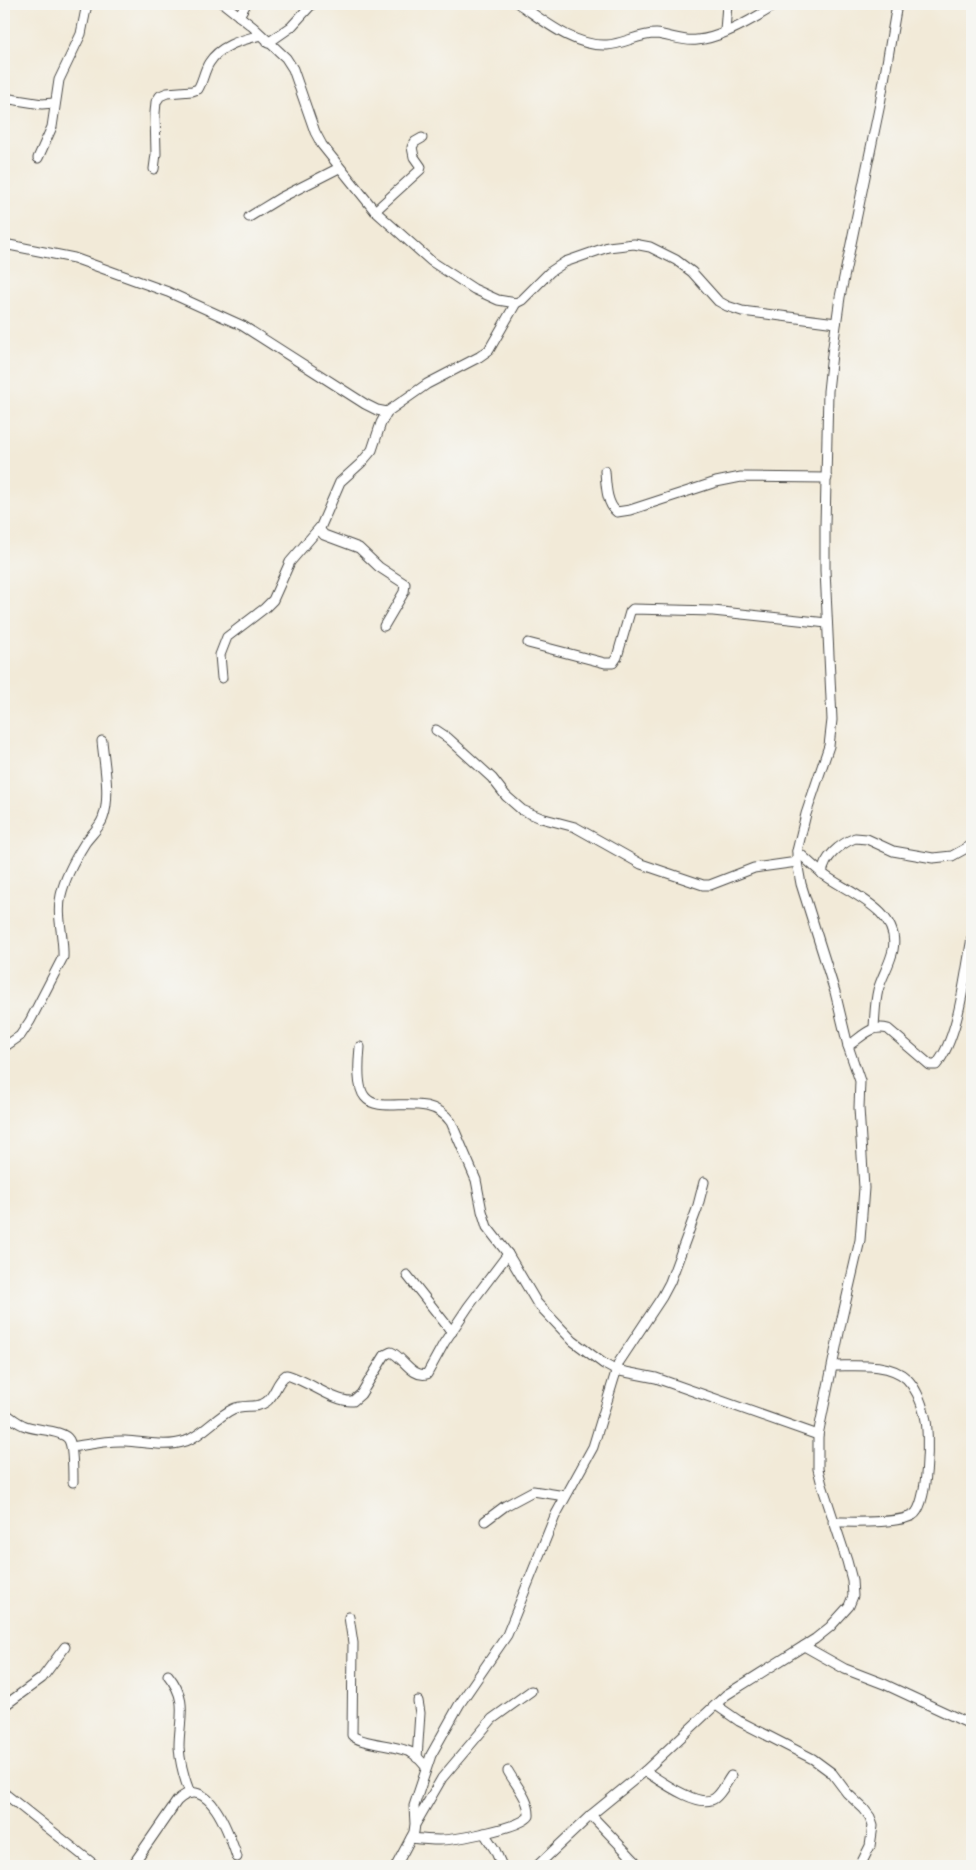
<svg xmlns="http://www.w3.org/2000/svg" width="976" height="1870" viewBox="0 0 976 1870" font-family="'Shantell Sans',sans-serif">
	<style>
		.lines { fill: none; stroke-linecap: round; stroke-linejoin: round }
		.minor-casing { stroke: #494845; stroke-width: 11 }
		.minor { stroke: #fff; stroke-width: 9 }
	</style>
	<rect width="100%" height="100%" fill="#f6f6f2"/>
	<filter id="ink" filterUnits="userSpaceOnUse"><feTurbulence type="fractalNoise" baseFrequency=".02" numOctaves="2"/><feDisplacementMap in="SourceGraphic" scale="10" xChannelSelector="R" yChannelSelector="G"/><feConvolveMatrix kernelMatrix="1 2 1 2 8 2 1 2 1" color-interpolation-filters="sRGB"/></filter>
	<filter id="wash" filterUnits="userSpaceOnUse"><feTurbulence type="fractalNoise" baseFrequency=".0096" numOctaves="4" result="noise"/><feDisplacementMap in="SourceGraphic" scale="20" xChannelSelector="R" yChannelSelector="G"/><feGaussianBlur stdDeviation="1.12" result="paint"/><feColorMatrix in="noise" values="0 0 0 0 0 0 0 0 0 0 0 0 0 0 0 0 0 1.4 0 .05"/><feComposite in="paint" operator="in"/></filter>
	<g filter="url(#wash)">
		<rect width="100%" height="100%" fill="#f2ead8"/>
	</g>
	<g filter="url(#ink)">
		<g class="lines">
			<!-- minor casing -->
			<g class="minor-casing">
				<g id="minor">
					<path d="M224 4 253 27 286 58 293 69 315 132 322 145 375 211 431 261 474 289 498 300 516 303 522 300 550 272 565 262 608 247 634 244 650 247 676 260 692 272 718 301 727 306 742 311 836 323"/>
					<path d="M519 4C544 21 575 47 607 45 624 44 638 34 656 34 669 35 683 42 697 40 721 38 757 17 777 4"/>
					<path d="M239 16 246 4"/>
					<path d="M725 31 727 4"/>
					<path d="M268 43 291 27 312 4"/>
					<path d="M4 98 42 104 54 103"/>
					<path d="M38 158 52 127 59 80 81 34 87 4"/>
					<path d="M154 169 156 154 155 113 156 102 160 96 167 93 192 91 198 89C203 81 204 71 209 63 220 45 242 40 261 35"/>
					<path d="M375 211 420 170 421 167 414 157 412 147 415 142 422 138"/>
					<path d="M249 217 280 198 339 168"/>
					<path d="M4 244 74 258 168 292 243 326 365 404 377 410 387 412"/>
					<path d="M605 471C606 483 606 504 617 512L630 510 716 482 741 477 827 478"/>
					<path d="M319 529 324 535 359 548 379 567 405 584 404 592 384 626"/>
					<path d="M528 643 605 663H613L617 657 630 612 633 609 713 611 827 623"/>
					<path d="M222 678 220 655 227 637 265 608 273 600 290 562 321 526 340 482 361 463 372 450 381 423 387 412 427 384 479 357 489 350 516 303"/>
					<path d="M436 730 448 738 492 778 506 796 522 810 541 818 575 827 641 864 703 885H710L754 868 797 862"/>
					<path d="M797 851C806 859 814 867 823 874 848 893 901 910 893 950 890 964 882 976 878 990 875 1002 875 1015 874 1027"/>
					<path d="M822 874C824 857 840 844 855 838L867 839 893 851 933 858 952 856 972 845"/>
					<path d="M848 1046C862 1037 871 1024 888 1029L930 1065H936C959 1038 965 974 972 938"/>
					<path d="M4 1047 20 1036 30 1021 63 957C64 936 56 916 61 895 65 877 75 859 85 843 91 835 100 827 103 818 111 797 104 763 102 741"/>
					<path d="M360 1047C359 1059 356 1087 365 1097 381 1117 427 1089 451 1122L476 1180 482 1211 487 1227 508 1254 537 1303 573 1341 604 1364 615 1370 656 1378 818 1435"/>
					<path d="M407 1275 452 1332"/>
					<path d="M833 1366C856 1366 889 1362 907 1379 916 1388 922 1404 925 1416 930 1433 928 1507 913 1515 898 1524 852 1522 833 1522"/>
					<path d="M4 1412C10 1417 16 1422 23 1425 35 1431 63 1429 69 1440 73 1447 73 1473 73 1482"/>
					<path d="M72 1447C90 1444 107 1440 125 1441 145 1442 166 1448 186 1441 204 1434 216 1417 233 1409 243 1404 257 1409 266 1402 275 1396 276 1382 286 1375 306 1379 335 1403 353 1401L361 1394 385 1355 391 1352C403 1357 412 1378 427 1374L444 1343 468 1307 508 1254"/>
					<path d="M485 1521 505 1506 533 1491 565 1496"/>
					<path d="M349 1617 353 1643 352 1735C359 1744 398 1745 412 1753 417 1756 422 1762 426 1767"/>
					<path d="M804 1646 845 1669 884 1684 972 1725"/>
					<path d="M168 1675C189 1701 179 1717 179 1747 180 1764 184 1778 190 1793"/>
					<path d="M716 1705 739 1721 813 1759 832 1773 847 1793 864 1809 870 1817 873 1826 870 1846 860 1866"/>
					<path d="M4 1706 42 1678 65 1647"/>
					<path d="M417 1758 420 1713 418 1701"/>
					<path d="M645 1771C659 1780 700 1810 715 1798 722 1793 726 1783 731 1776"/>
					<path d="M4 1793 96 1866"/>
					<path d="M591 1815 635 1861 638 1866"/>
					<path d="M416 1823 442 1778 492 1719 531 1691"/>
					<path d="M484 1833 495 1850 502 1866"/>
					<path d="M411 1838C420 1839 430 1840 439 1840 455 1840 521 1828 529 1816 530 1800 515 1784 508 1771"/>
					<path d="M132 1866 177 1801C208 1770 230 1836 237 1857"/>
					<path d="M396 1866 414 1832 415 1824 414 1806 431 1755 459 1705 507 1635 555 1516 593 1447 619 1362 662 1297 670 1282 697 1209 704 1182"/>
					<path d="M537 1866 591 1815 645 1771 726 1695 815 1639 830 1627 849 1606 853 1596 852 1580 847 1561 822 1485 818 1469V1435L842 1318 860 1240 864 1188 859 1108 860 1081 848 1046 835 992 801 884 797 862V851L806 814 829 746 832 720 825 570V526L828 391 832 354 840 297 880 104 897 4"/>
				</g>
			</g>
			<!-- minor -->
			<use href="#minor" class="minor"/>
		</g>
	</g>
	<!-- margin -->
	<rect width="976" height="1870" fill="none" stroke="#f6f6f2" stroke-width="20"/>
</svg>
